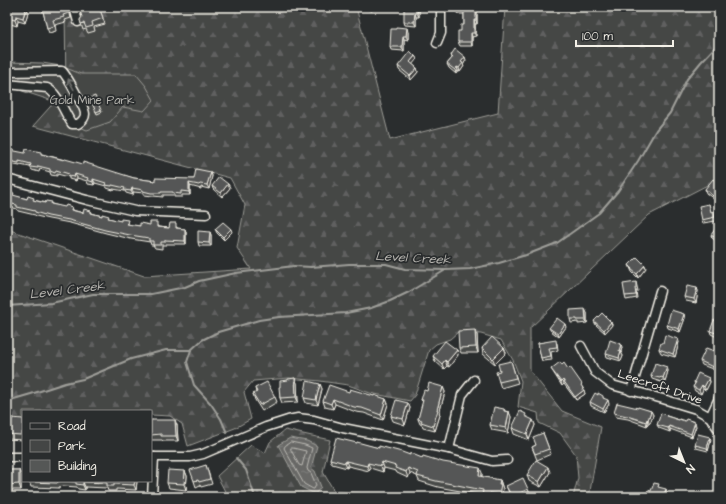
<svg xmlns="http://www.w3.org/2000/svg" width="726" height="504" viewBox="0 0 726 504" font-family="'Architects Daughter',sans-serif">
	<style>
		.forest { fill: url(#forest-firs); stroke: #9c9c96 }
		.green { fill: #444645; stroke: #9c9c96 }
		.water { fill: url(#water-ripples); stroke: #9f9f9a }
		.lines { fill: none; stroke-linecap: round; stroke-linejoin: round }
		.shore { stroke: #bcbab4; stroke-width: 1 }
		.stream { stroke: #9f9f9a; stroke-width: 2 }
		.minor-casing { stroke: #f4f1e8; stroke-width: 11 }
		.minor { stroke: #2a2d2e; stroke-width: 8 }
		.wall { fill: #494b4a; stroke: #f4f1e8 }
		.shaded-wall { fill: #3c3d3c; stroke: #f4f1e8 }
		.building { fill: #555756; stroke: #f4f1e8 }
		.oneway { stroke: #71726f }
		.labels { text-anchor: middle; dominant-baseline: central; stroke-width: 3.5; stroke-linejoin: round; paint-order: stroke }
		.park-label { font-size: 12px; fill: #b6b5af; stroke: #2a2d2e }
		.street-label { font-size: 12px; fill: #f4f1e8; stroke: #2a2d2e }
		.water-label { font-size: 13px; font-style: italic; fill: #b5b3ae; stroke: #2a2d2e }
	</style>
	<defs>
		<pattern id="forest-firs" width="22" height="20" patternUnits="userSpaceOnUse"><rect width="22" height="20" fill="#444645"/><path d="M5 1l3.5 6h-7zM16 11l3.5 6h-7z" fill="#606160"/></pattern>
		<pattern id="water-ripples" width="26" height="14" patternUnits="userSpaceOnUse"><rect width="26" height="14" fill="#676866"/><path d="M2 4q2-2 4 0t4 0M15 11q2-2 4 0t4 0" fill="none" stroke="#7d7e7c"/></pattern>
	</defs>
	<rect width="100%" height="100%" fill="#2a2d2e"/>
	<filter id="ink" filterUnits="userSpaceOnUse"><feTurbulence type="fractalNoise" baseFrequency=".025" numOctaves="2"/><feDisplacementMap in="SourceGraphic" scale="8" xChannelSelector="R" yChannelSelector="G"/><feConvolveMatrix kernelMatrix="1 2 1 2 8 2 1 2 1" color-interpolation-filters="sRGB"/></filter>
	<g filter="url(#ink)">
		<!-- forest -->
		<g class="forest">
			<path d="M65 7H356L390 140 498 113 505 7H719V179L649 215 530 328V371L562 411 601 427 589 497H573L578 478 576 455 560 433 539 423 538 413 518 407 521 381 513 360 501 340 481 334 458 332 450 339 436 344 429 350 415 395 410 401 370 393 348 385 320 381 289 378 253 381 244 392 251 419 235 428 188 446 182 424 170 416 151 415V411H23V420H7V229L144 276 251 269 237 248 245 205 230 178 33 126 66 89Z"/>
			<path d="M285 430 330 440 323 472 334 491 399 497H228L217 476 251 445 265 453 270 442Z"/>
		</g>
		<!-- green -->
		<path class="green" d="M7 62 42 63 61 66 81 74H136L146 86 154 100 144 111 123 107 110 122 87 130 68 122 65 105 7 86Z"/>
		<!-- water -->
		<path class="water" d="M290 438 307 441 317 446 311 468 315 471 321 487 315 494 301 487 278 445Z"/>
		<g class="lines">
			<!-- shore -->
			<g class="shore">
				<path d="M291 442 305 445 312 448 307 468 308 471 311 473 316 485 314 489H313L304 484 284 448 285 446Z"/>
				<path d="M291 448H293L306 451 302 466 299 465 291 450Z"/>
			</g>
			<!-- stream -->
			<g class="stream">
				<path d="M7 306 51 303 93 294H151L185 287 199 281 236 273 294 266 311 267 349 264H386L405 269 445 270 470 269 499 263 526 255 557 243 599 213 618 191 638 161 656 130 670 113 687 79 701 62 719 43"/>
				<path d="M7 401 31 394 65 383 83 379 131 359 166 350H191"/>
				<path d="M227 433 221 419 211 404 194 385 187 362 191 350 202 340 218 332 259 320 279 317 346 313 371 308 390 301 409 292 444 271"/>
				<path d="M236 458 246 470 255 497"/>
			</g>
			<!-- minor casing -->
			<g class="minor-casing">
				<g id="minor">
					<path d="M74 7 78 22"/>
					<path d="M437 43 441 33V7"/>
					<path d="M7 74 10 72 62 71C67 76 85 108 85 114 85 119 81 122 78 124H72C65 114 58 93 47 88L7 84"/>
					<path d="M7 179 87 200 135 211 206 214"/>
					<path d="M581 346 595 372 612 385 663 399 696 409 710 417 719 430"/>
					<path d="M631 391 660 291"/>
					<path d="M710 417 719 398"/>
					<path d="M449 449 462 395 474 380"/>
					<path d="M7 457H23"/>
					<path d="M151 457H190L203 454 266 427 288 420 298 418 314 420 343 428 449 449 492 461 507 460"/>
					<path d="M152 497 154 457"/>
				</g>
			</g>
			<!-- minor -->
			<use href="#minor" class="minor"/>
		</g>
		<!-- wall -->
		<g class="wall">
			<path d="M7 7 9 8 27 7 28 12 25 23 18 21 17 26 7 23Z"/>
			<path d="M42 7 69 10 71 18 65 20 66 22 55 25 56 31 49 33 47 28Z"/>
			<path d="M99 7 105 24 94 27 95 31 88 33 86 29 83 30 80 20 86 10Z"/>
			<path d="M361 7H373L372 11Z"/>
			<path d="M457 7H477V24H475L476 36 472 37V46H460L458 42 461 31 464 25V14H458L457 11Z"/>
			<path d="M419 9V17H416V26L405 25 404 22Z"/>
			<path d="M408 32V40L404 39V51L391 50 390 47Z"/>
			<path d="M451 55 466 60 463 65 464 66 460 72 458 71 456 74 449 68 447 64 452 58Z"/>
			<path d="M415 56 417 59 412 64 417 68 418 72 411 80 399 70 398 66Z"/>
			<path d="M90 98 101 110 102 112 97 114Z"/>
			<path d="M25 153 42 154 134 178 155 181 194 179 211 172 212 176 209 189 201 187V189L190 186V195H182V197H174V195H163V197L153 196 144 195V193L133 192V195L126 193 125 191 113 189V190L107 188 106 186 95 183 94 185 88 184 87 181 77 178 76 181 69 179V177L57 174V176L51 175 50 172 40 169 39 172 32 170 30 167 20 165V166L9 164 8 161Z"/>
			<path d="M719 183V195L715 200 706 193 705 189Z"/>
			<path d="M228 184 230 188 222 197 213 189 212 186Z"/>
			<path d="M7 192 14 196 52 204 83 213 91 211 92 213 129 224V225L140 226H158V227L169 228 177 227V228L185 229 186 232V244H166V245H162V249L155 248 153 245H151L150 242 131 239 106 233 70 223 49 219 36 216 35 215 18 211 17 209 7 206Z"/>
			<path d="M709 204 711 212 715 215 716 221 703 223 702 220Z"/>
			<path d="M719 226V243L712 238 711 235Z"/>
			<path d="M215 229 232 232 224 240 217 233Z"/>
			<path d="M210 232 211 235V246H199L198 242Z"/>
			<path d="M629 265 646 268 638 278 632 272Z"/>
			<path d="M636 282 638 291H636L637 298 626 300 625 296Z"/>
			<path d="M697 288 698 291 696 303 686 301 684 297Z"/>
			<path d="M587 313V323L578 324V322L571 323 570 319Z"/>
			<path d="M685 318 680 332 668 328 667 325Z"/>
			<path d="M594 321 611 322 612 325 605 333 596 325Z"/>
			<path d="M719 322V338L711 334 710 331Z"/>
			<path d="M566 327 559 337 551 331 549 328Z"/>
			<path d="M475 330 477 335 478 353H461L459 348Z"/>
			<path d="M679 342 675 357 661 353 659 349 663 343Z"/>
			<path d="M538 343H557L558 350 551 352 552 360 542 361 541 358Z"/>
			<path d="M622 347 621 352 623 356 621 361 607 357 606 354Z"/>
			<path d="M482 348H504L506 353 495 364 483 354Z"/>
			<path d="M457 350 458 355 449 367 447 366 444 369 435 361 433 356Z"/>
			<path d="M718 356 716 361 717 364 715 370 702 365 700 361Z"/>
			<path d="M511 361 518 383 501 388 499 382Z"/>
			<path d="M667 367 668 371 665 381 662 380 661 382 652 379 651 376Z"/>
			<path d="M551 369H568L583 388 585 394 576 400 564 384 562 386 553 372Z"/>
			<path d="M295 378 297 383 298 402 282 403 280 398V387L288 380Z"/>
			<path d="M709 378 710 382 706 390 703 389 701 394 695 391 693 387 695 384 694 382Z"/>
			<path d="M320 384 322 389 318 405 306 403 304 398Z"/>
			<path d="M443 387 445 392 439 414 440 415 435 431 423 428 422 425 420 424 418 419 423 402 421 400 427 391Z"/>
			<path d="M255 388 275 397 277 402 262 411 255 400 253 394 256 393Z"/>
			<path d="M349 392 386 399 388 404 383 420 364 413 356 412 335 404 333 409 325 407 323 401Z"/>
			<path d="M604 398 609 404 604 412 591 406 590 402Z"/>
			<path d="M408 403 410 408 405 425 393 421 391 416Z"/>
			<path d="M638 408 651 411 653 415 650 423H648L647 426 628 419 616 417 614 413Z"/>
			<path d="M504 409 505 411 509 412 511 417 508 433 492 430 490 425Z"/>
			<path d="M667 416 696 426 692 437 670 429V432L659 428 657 425Z"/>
			<path d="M7 420H23V440L7 439Z"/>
			<path d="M151 420 177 425 178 441H163L162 440H151Z"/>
			<path d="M533 420 535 425 529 440 514 434 512 428Z"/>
			<path d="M543 433 551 454 537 460 532 447 536 445Z"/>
			<path d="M711 440 708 451 696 448 695 445Z"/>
			<path d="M357 443 410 455 482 473V477L500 480 503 489 501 497H482V495L438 487 419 481 417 476 410 473 408 478 397 473 396 471 384 468 383 472 370 468 369 471 348 466 347 468 332 464 330 459Z"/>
			<path d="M206 465 212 484 201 487 200 485 196 487 194 481Z"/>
			<path d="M7 470H19L21 475V490H7Z"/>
			<path d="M185 471 187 476 186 490 169 488 167 483Z"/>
			<path d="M550 472 541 487 529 481 527 475Z"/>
			<path d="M29 481H137L136 490 116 489V491H108L107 488 85 487V490L78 489 77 487 64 486 59 487V488L31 487Z"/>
			<path d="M506 486 528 489 530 494 525 497H511Z"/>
		</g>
		<!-- shaded-wall -->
		<g class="shaded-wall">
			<path d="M27 7 28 12 25 23 23 18Z"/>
			<path d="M370 7H373L372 11 370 8Z"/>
			<path d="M418 7 419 9V17L417 13Z"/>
			<path d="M476 7H477V24L476 20Z"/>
			<path d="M415 13 416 17V26L414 22Z"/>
			<path d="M16 16 18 21 17 26 15 20Z"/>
			<path d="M474 20 475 24 476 36 474 33Z"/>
			<path d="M407 28 408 32V40L406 36Z"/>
			<path d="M471 33 472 37V46L471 42Z"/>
			<path d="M403 36 404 39V51L402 47Z"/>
			<path d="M415 56 417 59 411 66 410 62Z"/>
			<path d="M465 57 466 60 463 65 464 66 460 72 459 68 461 62Z"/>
			<path d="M457 67 458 71 456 74 455 70Z"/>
			<path d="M417 68 418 72 411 80 410 76Z"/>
			<path d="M211 172 212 176 209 189 207 185Z"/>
			<path d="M75 174 77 178 76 181 74 177Z"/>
			<path d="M93 179 95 183 94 185 93 182Z"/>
			<path d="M189 183 190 186V195L189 192Z"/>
			<path d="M228 184 230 188 222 197 221 193Z"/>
			<path d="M132 188 133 192V195L131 191Z"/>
			<path d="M718 191 719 195 715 200 713 196Z"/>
			<path d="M185 229 186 232V244L185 241Z"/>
			<path d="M231 229 232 232 224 240 223 237Z"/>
			<path d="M210 232 211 235V246L209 243Z"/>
			<path d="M645 265 646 268 638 278 637 274Z"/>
			<path d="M697 288 698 291 696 303 694 299Z"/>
			<path d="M585 309 587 313V323L586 320Z"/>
			<path d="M684 314 685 318 680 332 679 329Z"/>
			<path d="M611 322 612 325 605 333 604 330Z"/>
			<path d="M565 324 566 327 559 337 558 334Z"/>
			<path d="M475 330 477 335 478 353 476 347Z"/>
			<path d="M678 339 679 342 675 357 673 354Z"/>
			<path d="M621 344 622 347 620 355 619 351Z"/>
			<path d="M504 348 506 353 495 364 493 359Z"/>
			<path d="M457 350 458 355 449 367 447 362Z"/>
			<path d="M621 352 623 356 621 361 619 358Z"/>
			<path d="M717 352 718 356 715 363 714 360Z"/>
			<path d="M445 360 447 366 444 369 442 364Z"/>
			<path d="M716 361 717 364 715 370 713 367Z"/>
			<path d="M667 367 668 371 665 381 663 378Z"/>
			<path d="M295 378 297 383 298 402 296 397Z"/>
			<path d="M709 378 710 382 706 390 704 387Z"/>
			<path d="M563 380 564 384 562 386 561 382Z"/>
			<path d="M320 384 322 389 318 405 316 400Z"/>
			<path d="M702 385 703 389 701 394 699 390Z"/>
			<path d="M443 387 445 392 439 414 440 415 435 431 433 426Z"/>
			<path d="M584 390 585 394 576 400 575 397Z"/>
			<path d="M333 399 335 404 333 409 331 404Z"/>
			<path d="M386 399 388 404 383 420 381 415Z"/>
			<path d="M608 400 609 404 604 412 603 409Z"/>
			<path d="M408 403 410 408 405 425 403 419Z"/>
			<path d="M651 411 653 415 650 423 648 420Z"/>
			<path d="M509 412 511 417 508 433 506 428Z"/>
			<path d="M647 419 648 423 647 426 646 422Z"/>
			<path d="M175 420 177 425 178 441 176 436Z"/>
			<path d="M533 420 535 425 529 440 527 434Z"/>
			<path d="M695 422 696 426 692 437 691 434Z"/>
			<path d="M669 426 670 429V432L668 428Z"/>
			<path d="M710 437 711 440 708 451 707 448Z"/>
			<path d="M346 461 348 466 347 468 345 463Z"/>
			<path d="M382 462 384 468 383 472 381 466Z"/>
			<path d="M368 463 370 468 369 471 367 466Z"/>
			<path d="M548 467 550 472 541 487 539 482Z"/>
			<path d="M408 468 410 473 408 478 406 472Z"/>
			<path d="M480 468 482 473 481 482 479 476Z"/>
			<path d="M19 470 21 475V490L19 484Z"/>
			<path d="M185 471 187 476 186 490 184 484Z"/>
			<path d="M500 480 503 489 501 497H500L499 495Z"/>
			<path d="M135 481H137L136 490 134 485Z"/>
			<path d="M83 482 85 487V490L83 485Z"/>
			<path d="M666 489 668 494 667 497H664Z"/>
		</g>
		<!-- building -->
		<g class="building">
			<path d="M7 7 9 8 10 7H26L23 18 16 16 15 20 7 18Z"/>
			<path d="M42 7H68L69 13 63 15 64 17 53 20 55 26 47 28Z"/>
			<path d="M95 7H99L103 18 92 22 93 26 86 28 84 23 81 24 80 20 82 17 80 11 85 9 86 10Z"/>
			<path d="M404 7H418L417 13H415L414 22H404Z"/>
			<path d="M457 7H476V20H474V33H471V42H458V31H461V25H464V11H457Z"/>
			<path d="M396 27 407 28 406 36H403L402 47H390L391 29H396Z"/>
			<path d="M455 49 465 57 461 62 463 63 459 68 457 67 455 70 447 64 453 57 451 55Z"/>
			<path d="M410 51 415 56 410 62 417 68 410 76 398 66Z"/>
			<path d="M95 96 101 110 96 112 90 98Z"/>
			<path d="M26 149 41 152V154L64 160 65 159 83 164V162L134 178 155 181V178L194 179 196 169 211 172 207 185 200 184 199 185 189 183V192L181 191V194L173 193V192H161V193H151L143 191V190L132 188 131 191 124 190 125 188 112 185V186L105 185 106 183 93 179V182L87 180 88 178 75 174 74 177 68 176 69 174 56 170 55 173 50 171V169L38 166V168L30 167 31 164 19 161V163L8 161 10 150 25 153Z"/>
			<path d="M219 177 228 184 221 193 212 186Z"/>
			<path d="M713 179 719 183V192L718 191 713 196 705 189Z"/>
			<path d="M7 192 14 193 13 195 27 199 28 196 34 198 33 200 45 203 46 201 52 202 51 204 65 207 66 205 72 207 71 210 83 213 84 209 91 211V213L102 216V214L109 216 108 218 121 221V219L128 220 127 224 140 226V223L150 225V222H157V227L169 228 170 223H176V228L185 229V241L165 240V242H161V245H153V241H149V238L130 235 105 230 69 220 48 216 35 212V211L17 207V205L7 203Z"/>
			<path d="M709 204 711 212 714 211 715 217 702 220 699 206Z"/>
			<path d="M223 222 231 229 223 237 215 229Z"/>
			<path d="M718 225 719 226V240L711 235Z"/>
			<path d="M198 231 210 232 209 243 198 242Z"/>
			<path d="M637 257 645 265 637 274 631 269 632 268 629 265Z"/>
			<path d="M636 282V288H635L636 295 625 296 623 284Z"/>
			<path d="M687 286 697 288 694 299 684 297Z"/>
			<path d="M585 309 586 320H577V319H570V310Z"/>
			<path d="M671 310 684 314 679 329 667 325Z"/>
			<path d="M602 313 611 322 604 330 594 321Z"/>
			<path d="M557 318 565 324 558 334 549 328Z"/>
			<path d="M714 320 719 322V334L710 331Z"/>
			<path d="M475 330 476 347 459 348 458 331Z"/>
			<path d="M665 335 678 339 673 354 659 349 661 343H663Z"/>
			<path d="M492 337 504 348 493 359 482 348Z"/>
			<path d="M556 340 557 347 549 348 551 356 541 358 538 343Z"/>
			<path d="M610 340 621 344 619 351 621 352 619 358 606 354Z"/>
			<path d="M445 341 457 350 447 362 445 360 442 364 433 356Z"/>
			<path d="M706 348 717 352 714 360 716 361 713 367 700 361Z"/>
			<path d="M511 361 516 378 499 382 496 372 500 371 498 364Z"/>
			<path d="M560 362 562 365 564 363 568 369 570 367 582 384 581 385 584 390 575 397 563 380 561 382 551 369Z"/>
			<path d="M655 363 667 367 663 378 661 377 660 378 651 376Z"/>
			<path d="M698 373 709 378 704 387 702 385 699 390 693 387 696 382H694Z"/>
			<path d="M295 378 296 397 280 398 279 387H280V381L288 380V379Z"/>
			<path d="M307 381 320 384 316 400 304 398Z"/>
			<path d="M267 382 275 397 260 405 253 394 257 392 255 388Z"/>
			<path d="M429 383 443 387 437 410H438L433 426 421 422 422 420 418 419 423 400H421L424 390 427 391Z"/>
			<path d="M329 385 349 392 350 389 374 396V395L386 399 381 415 362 408 354 407 333 399 331 404 323 401Z"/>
			<path d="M595 393 598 395V393L603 396V398L608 400 603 409 590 402Z"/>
			<path d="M396 400 408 403 403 419 391 416Z"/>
			<path d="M617 403 638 408V407L651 411 648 420 647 419 646 422 627 416 614 413Z"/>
			<path d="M494 407 504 409V411L509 412 506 428 490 425Z"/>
			<path d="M520 411 526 414 525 416 533 420 527 434 512 428Z"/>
			<path d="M661 413 667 415 666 416 679 420V419L685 421 686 419 695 422 691 434 669 426 668 428 657 425Z"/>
			<path d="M12 418 23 419V433H21V435L7 434V420H12Z"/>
			<path d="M151 420H175L176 436H161V434L151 435Z"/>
			<path d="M543 433 549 449 535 454 532 447 536 445 533 437Z"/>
			<path d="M698 434 710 437 707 448 695 445Z"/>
			<path d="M336 438 357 443V442L379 448V446L402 452 410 455V453L422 458 423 456 443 462 480 468 479 476 500 480 499 484H501L499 495 490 493 489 497 482 496 483 490 436 481 417 476 418 472 408 468 406 472 395 468 396 466 382 462 381 466 368 463 367 466 346 461 345 463 330 459Z"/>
			<path d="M536 460 548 467 539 482 527 475Z"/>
			<path d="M206 465 210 479 199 482 198 480 194 481 190 470Z"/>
			<path d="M7 470H19V484L7 485Z"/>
			<path d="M168 470 185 471 184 484 167 483Z"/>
			<path d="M523 478 528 489 512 497 506 486Z"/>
			<path d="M29 481H135L134 485 114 484V486H107V483L83 482V485L76 484V482L62 481 58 482 57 483 29 482Z"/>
			<path d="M654 483 659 484 658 487 666 489 663 497 661 496V497H645L648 490 651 491Z"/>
		</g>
		<!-- one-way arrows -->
		<defs><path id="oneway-shaft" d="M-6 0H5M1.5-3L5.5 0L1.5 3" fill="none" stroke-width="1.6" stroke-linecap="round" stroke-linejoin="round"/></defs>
		<use class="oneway" href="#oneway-shaft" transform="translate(71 84) rotate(-118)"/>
	</g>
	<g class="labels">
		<!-- park labels -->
		<g class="park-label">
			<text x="92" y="100">Gold Mine Park</text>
		</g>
		<!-- street labels -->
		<g class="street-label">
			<text transform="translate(660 387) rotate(18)">Leecroft Drive</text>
		</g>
		<!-- water labels -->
		<g class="water-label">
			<text transform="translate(413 258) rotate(3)">Level Creek</text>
			<text transform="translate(67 290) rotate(-7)">Level Creek</text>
		</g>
	</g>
	<!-- margin -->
	<rect width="726" height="504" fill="none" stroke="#2a2d2e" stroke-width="24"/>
	<rect x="12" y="12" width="702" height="480" fill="none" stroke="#f4f1e8" stroke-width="1.5" filter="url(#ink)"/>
	<!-- legend -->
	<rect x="22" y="410" width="130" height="72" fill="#2a2d2e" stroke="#7b7b78"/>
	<rect x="30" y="423" width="20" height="6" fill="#2a2d2e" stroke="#7b7b78"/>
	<text x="58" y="430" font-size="12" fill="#f4f1e8">Road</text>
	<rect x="30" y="440" width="20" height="12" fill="#444645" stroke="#7b7b78"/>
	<text x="58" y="450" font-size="12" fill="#f4f1e8">Park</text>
	<rect x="30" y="460" width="20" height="12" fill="#555756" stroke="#7b7b78"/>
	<text x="58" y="470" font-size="12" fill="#f4f1e8">Building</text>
	<!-- north arrow -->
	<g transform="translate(684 462) rotate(137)" stroke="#2a2d2e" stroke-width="3" paint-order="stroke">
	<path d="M0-3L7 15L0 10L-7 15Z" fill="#f4f1e8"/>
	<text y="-6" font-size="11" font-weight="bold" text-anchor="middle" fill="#f4f1e8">N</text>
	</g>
	<!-- scale -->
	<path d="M576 40v6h97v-6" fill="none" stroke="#f4f1e8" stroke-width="2"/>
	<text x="582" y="40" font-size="12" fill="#f4f1e8" stroke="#2a2d2e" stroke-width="3" paint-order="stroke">100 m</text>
</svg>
